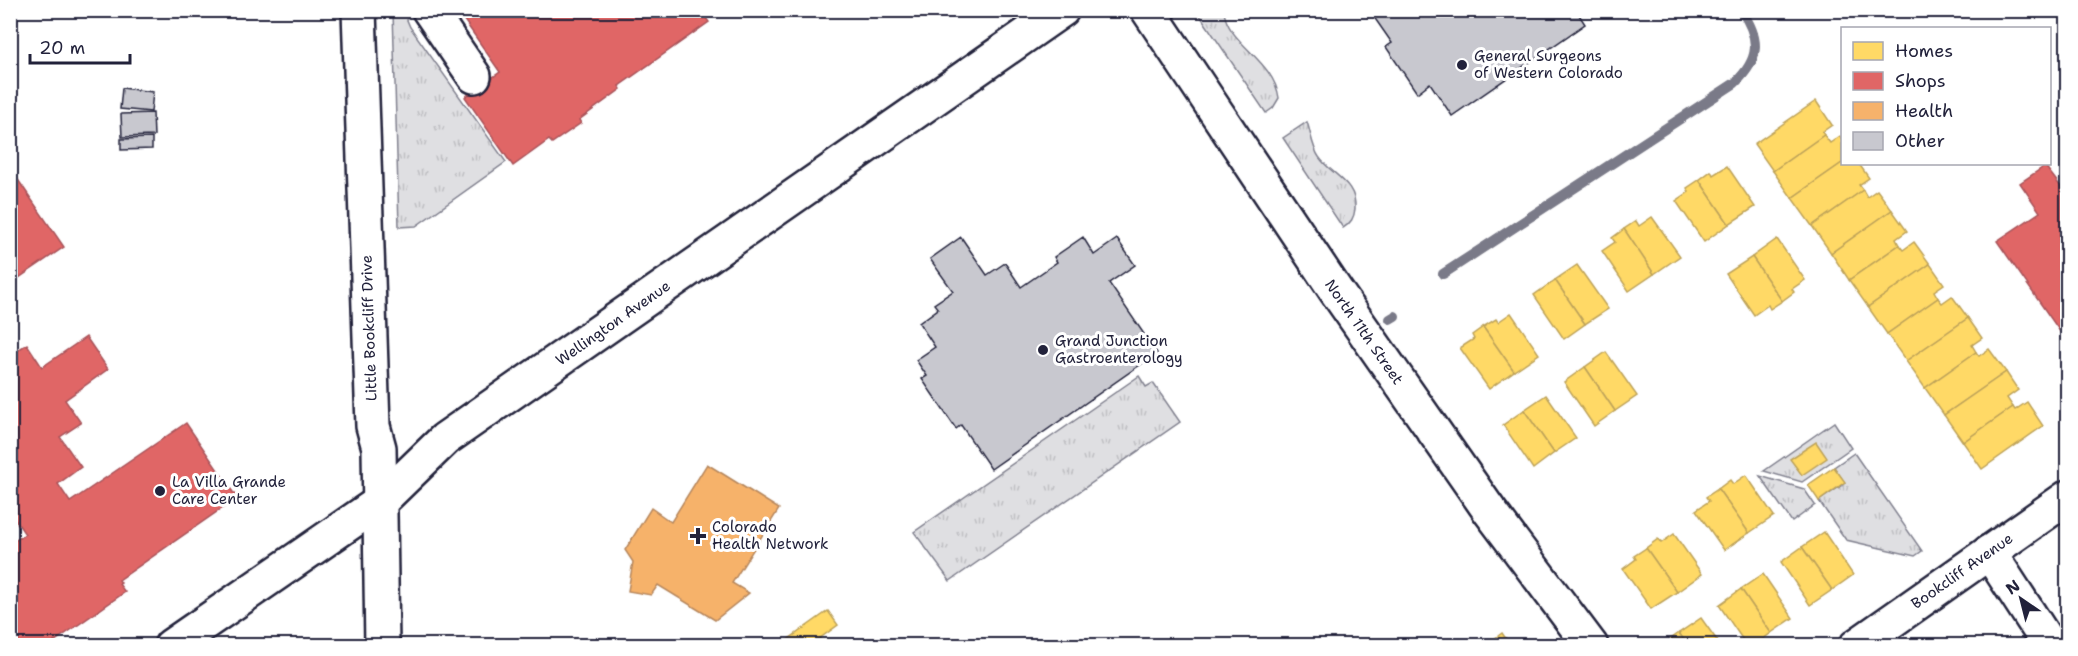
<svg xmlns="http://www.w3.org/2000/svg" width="2078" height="656" viewBox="0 0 2078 656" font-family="'Shantell Sans',sans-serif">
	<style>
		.grass { fill: url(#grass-tufts); stroke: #80808e; stroke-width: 1.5 }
		.homes { fill: #ffd966; stroke: #bda259; stroke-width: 1.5 }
		.shops { fill: #e06666; stroke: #a75259; stroke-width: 1.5 }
		.health { fill: #f6b26b; stroke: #b6875d; stroke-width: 1.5 }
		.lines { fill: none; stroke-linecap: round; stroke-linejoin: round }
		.stream { stroke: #7a7a88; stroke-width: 10 }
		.building { fill: #c8c8cf; stroke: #22223b; stroke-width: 1.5 }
		.minor-casing { stroke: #22223b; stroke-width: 38 }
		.minor { stroke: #fff; stroke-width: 33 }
		.poi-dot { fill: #22223b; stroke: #fff; stroke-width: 2 }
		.labels { text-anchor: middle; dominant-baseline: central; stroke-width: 6; stroke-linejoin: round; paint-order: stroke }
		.poi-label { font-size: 15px; fill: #22223b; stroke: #fff; text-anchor: start }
		.street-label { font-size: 15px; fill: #22223b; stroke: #fff }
	</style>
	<defs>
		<pattern id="grass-tufts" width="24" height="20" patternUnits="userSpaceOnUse" patternTransform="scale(1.5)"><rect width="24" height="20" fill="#dfdfe2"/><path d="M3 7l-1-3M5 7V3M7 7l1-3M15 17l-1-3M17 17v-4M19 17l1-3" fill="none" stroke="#bfbfc3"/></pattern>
	</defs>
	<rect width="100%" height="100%" fill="#fff"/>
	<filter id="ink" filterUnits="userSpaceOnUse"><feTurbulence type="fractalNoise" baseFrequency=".0167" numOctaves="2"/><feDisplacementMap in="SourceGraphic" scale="12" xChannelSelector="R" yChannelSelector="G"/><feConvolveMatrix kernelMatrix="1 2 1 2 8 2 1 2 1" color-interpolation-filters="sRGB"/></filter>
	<g filter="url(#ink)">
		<!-- grass -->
		<g class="grass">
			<path d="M393 11H407V20L410 27 506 162 416 226 399 227Z"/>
			<path d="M1197 11H1224C1227 43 1274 60 1279 98L1273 108 1266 113Z"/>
			<path d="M1307 122C1311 133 1312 147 1319 157 1332 176 1357 182 1355 209 1354 218 1351 223 1343 228L1283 138Z"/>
			<path d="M1139 376 1146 387 1153 383 1180 422 950 581 914 532Z"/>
			<path d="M1834 422 1851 448 1802 482 1764 471Z"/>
			<path d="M1854 453 1922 551 1915 556 1846 540 1819 501 1845 483 1834 467Z"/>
			<path d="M1760 476 1804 489 1815 505 1792 522Z"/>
		</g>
		<!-- homes -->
		<g class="homes">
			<path d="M1816 101 1832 125 1822 132 1824 135 1773 171 1754 144Z"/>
			<path d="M1824 135 1830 143 1840 136 1842 140V163L1792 198 1773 171Z"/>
			<path d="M1842 163 1859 164 1869 178 1859 185 1863 190 1812 226 1792 198Z"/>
			<path d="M1727 166 1755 207 1729 224 1699 180 1711 171 1713 175Z"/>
			<path d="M1699 180 1729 224 1704 242 1676 201 1689 192 1687 188Z"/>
			<path d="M1863 190 1867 197 1877 190 1892 210 1831 253 1812 226Z"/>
			<path d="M1892 210 1907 231 1896 239 1899 245 1849 280 1831 253Z"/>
			<path d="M1652 217 1680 256 1654 274 1624 229 1636 221 1639 226Z"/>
			<path d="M1624 229 1654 274 1629 291 1602 251 1615 242 1612 238Z"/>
			<path d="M1777 239 1805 280 1792 289 1794 292 1782 301 1752 257Z"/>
			<path d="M1914 242 1930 264 1868 307 1849 280 1899 245 1903 250Z"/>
			<path d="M1752 257 1782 301 1770 309 1768 305 1754 315 1726 274Z"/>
			<path d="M1930 264 1944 284 1934 291 1938 298 1887 334 1868 307Z"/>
			<path d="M1577 265 1608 309 1585 324 1555 280Z"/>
			<path d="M1555 280 1585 324 1564 339 1534 295Z"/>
			<path d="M1952 296 1968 318 1906 361 1887 334 1938 298 1942 303Z"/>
			<path d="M1511 313 1539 354 1514 371 1483 327 1496 319 1498 322Z"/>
			<path d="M1968 318 1982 338 1972 345 1976 352 1925 388 1906 361Z"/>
			<path d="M1483 327 1514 371 1489 389 1460 348 1474 339 1472 335Z"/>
			<path d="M1989 349 2006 372 1944 415 1925 388 1976 352 1979 356Z"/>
			<path d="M1606 352 1637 396 1615 411 1585 367Z"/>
			<path d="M1585 367 1615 411 1594 426 1564 382Z"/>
			<path d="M2006 372 2018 390 2007 398 2013 407 1963 442 1944 415Z"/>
			<path d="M1546 395 1576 438 1554 453 1524 410Z"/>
			<path d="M2027 402 2043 426 1982 469 1963 442 2013 407 2015 410Z"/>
			<path d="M1524 410 1554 453 1533 469 1503 425Z"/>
			<path d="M1816 442 1827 458 1802 475 1790 459Z"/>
			<path d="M1834 467 1845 482 1819 501 1808 485Z"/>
			<path d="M1746 475 1774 516 1749 533 1718 489 1730 480 1733 484Z"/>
			<path d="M1718 489 1749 533 1724 550 1696 510 1709 501 1706 497Z"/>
			<path d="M1824 532 1853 575 1832 590 1802 547Z"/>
			<path d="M1674 534 1702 574 1677 592 1646 548 1658 539 1661 543Z"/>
			<path d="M1802 547 1832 590 1810 605 1781 562Z"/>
			<path d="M1646 548 1677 592 1651 609 1623 569 1636 559 1634 556Z"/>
			<path d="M1763 574 1793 618 1771 633 1741 589Z"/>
			<path d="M1741 589 1771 633 1754 646H1747L1719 605Z"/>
			<path d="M828 611 838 625 819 639 823 646H779Z"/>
			<path d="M1701 618 1721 646H1688L1679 633Z"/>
			<path d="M1502 633 1511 646H1485Z"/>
			<path d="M1679 633 1688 646H1661L1664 644Z"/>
		</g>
		<!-- shops -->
		<g class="shops">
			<path d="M457 10H700L709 22 619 86 621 89 579 120 581 123 552 143 549 140 513 166 465 97 500 72Z"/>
			<path d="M2045 166 2068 196V343L1997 241 2040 212 2020 183Z"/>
			<path d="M12 171 64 247 10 284V172Z"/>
			<path d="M86 337 108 369 65 400 81 423 60 437 81 467 58 484 70 502 186 423 237 498 119 580 121 583 119 584 125 592 48 646H10V544L25 534 12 515 10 516V355L27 344 42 367Z"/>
		</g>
		<!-- health -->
		<path class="health" d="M707 464 779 509 732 583 749 593 715 620 658 585 651 595 628 591 633 562 625 550 651 508 671 522Z"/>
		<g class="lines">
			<!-- stream -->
			<g class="stream">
				<path d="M1443 274 1735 83C1760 59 1761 39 1741 10"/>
				<path d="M1390 319 1395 316"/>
			</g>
		</g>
		<!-- building -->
		<g class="building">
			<path d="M1369 10H1576L1585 24 1452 116 1430 83 1417 93 1386 47 1392 43Z"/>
			<path d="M122 88 153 92 151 112 120 109Z"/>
			<path d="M153 113 154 136 122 137 121 114Z"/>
			<path d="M152 138V149L121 150V139Z"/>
			<path d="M961 237 987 275 1005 263 1021 287 1057 262 1054 257 1083 237 1094 255 1117 239 1135 265 1109 283 1157 353 991 469 961 425 956 429 922 379 927 376 916 360 935 347 919 323 938 309 934 304 953 291 930 259Z"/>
		</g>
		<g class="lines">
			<!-- minor casing -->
			<g class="minor-casing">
				<g id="minor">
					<path d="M359 10 373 426 379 448 382 646"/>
					<path d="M429 10 474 76"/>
					<path d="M1148 10 1336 291 1489 510 1591 646"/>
					<path d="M1989 552 2050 646"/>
					<path d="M171 646 380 502 445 439 1062 10"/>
					<path d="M1856 646 2068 497"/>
				</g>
			</g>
			<!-- minor -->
			<use href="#minor" class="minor"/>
		</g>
	</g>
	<!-- markers -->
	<g class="poi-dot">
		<circle cx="1462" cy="65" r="6"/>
		<circle cx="1043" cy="350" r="6"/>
		<circle cx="160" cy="491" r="6"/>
		<path d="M695 527h6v6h6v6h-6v6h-6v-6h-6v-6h6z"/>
	</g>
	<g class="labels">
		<!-- poi labels -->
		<g class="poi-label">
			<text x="1474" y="56">General Surgeons<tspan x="1474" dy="17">of Western Colorado</tspan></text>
			<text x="1055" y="341">Grand Junction<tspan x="1055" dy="17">Gastroenterology</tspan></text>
			<text x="172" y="482">La Villa Grande<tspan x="172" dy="17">Care Center</tspan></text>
			<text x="712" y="527">Colorado<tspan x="712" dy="17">Health Network</tspan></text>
		</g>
		<!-- street labels -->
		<g class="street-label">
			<text transform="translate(613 323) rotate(-35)">Wellington Avenue</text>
			<text transform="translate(369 328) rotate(-92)">Little Bookcliff Drive</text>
			<text transform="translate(1364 332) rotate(55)">North 11th Street</text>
			<text transform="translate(1962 571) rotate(-35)">Bookcliff Avenue</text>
		</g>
	</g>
	<!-- margin -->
	<rect width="2078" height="656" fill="none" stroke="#fff" stroke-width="36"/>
	<rect x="18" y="18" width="2042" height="620" fill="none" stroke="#22223b" stroke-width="2" filter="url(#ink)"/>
	<!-- legend -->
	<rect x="1841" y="27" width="210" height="138" fill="#ffffff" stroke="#a7a7b1" stroke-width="1.5"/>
	<rect x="1853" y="42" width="30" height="18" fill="#ffd966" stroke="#a7a7b1" stroke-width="1.5"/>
	<text x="1895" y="57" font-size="18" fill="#22223b">Homes</text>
	<rect x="1853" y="72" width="30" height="18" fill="#e06666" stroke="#a7a7b1" stroke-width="1.5"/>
	<text x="1895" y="87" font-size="18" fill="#22223b">Shops</text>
	<rect x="1853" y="102" width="30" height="18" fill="#f6b26b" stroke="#a7a7b1" stroke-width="1.5"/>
	<text x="1895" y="117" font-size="18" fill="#22223b">Health</text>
	<rect x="1853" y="132" width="30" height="18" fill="#c8c8cf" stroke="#a7a7b1" stroke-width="1.5"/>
	<text x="1895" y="147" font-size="18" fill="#22223b">Other</text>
	<!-- north arrow -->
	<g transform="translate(2021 599) rotate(325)" stroke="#ffffff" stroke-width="4.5" paint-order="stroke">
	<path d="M0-4.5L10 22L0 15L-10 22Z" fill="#22223b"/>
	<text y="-9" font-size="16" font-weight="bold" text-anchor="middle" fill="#22223b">N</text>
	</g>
	<!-- scale -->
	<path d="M30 54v9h100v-9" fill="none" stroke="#22223b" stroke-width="3"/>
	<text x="39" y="54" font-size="18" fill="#22223b" stroke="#ffffff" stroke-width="4.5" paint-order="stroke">20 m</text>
</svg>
